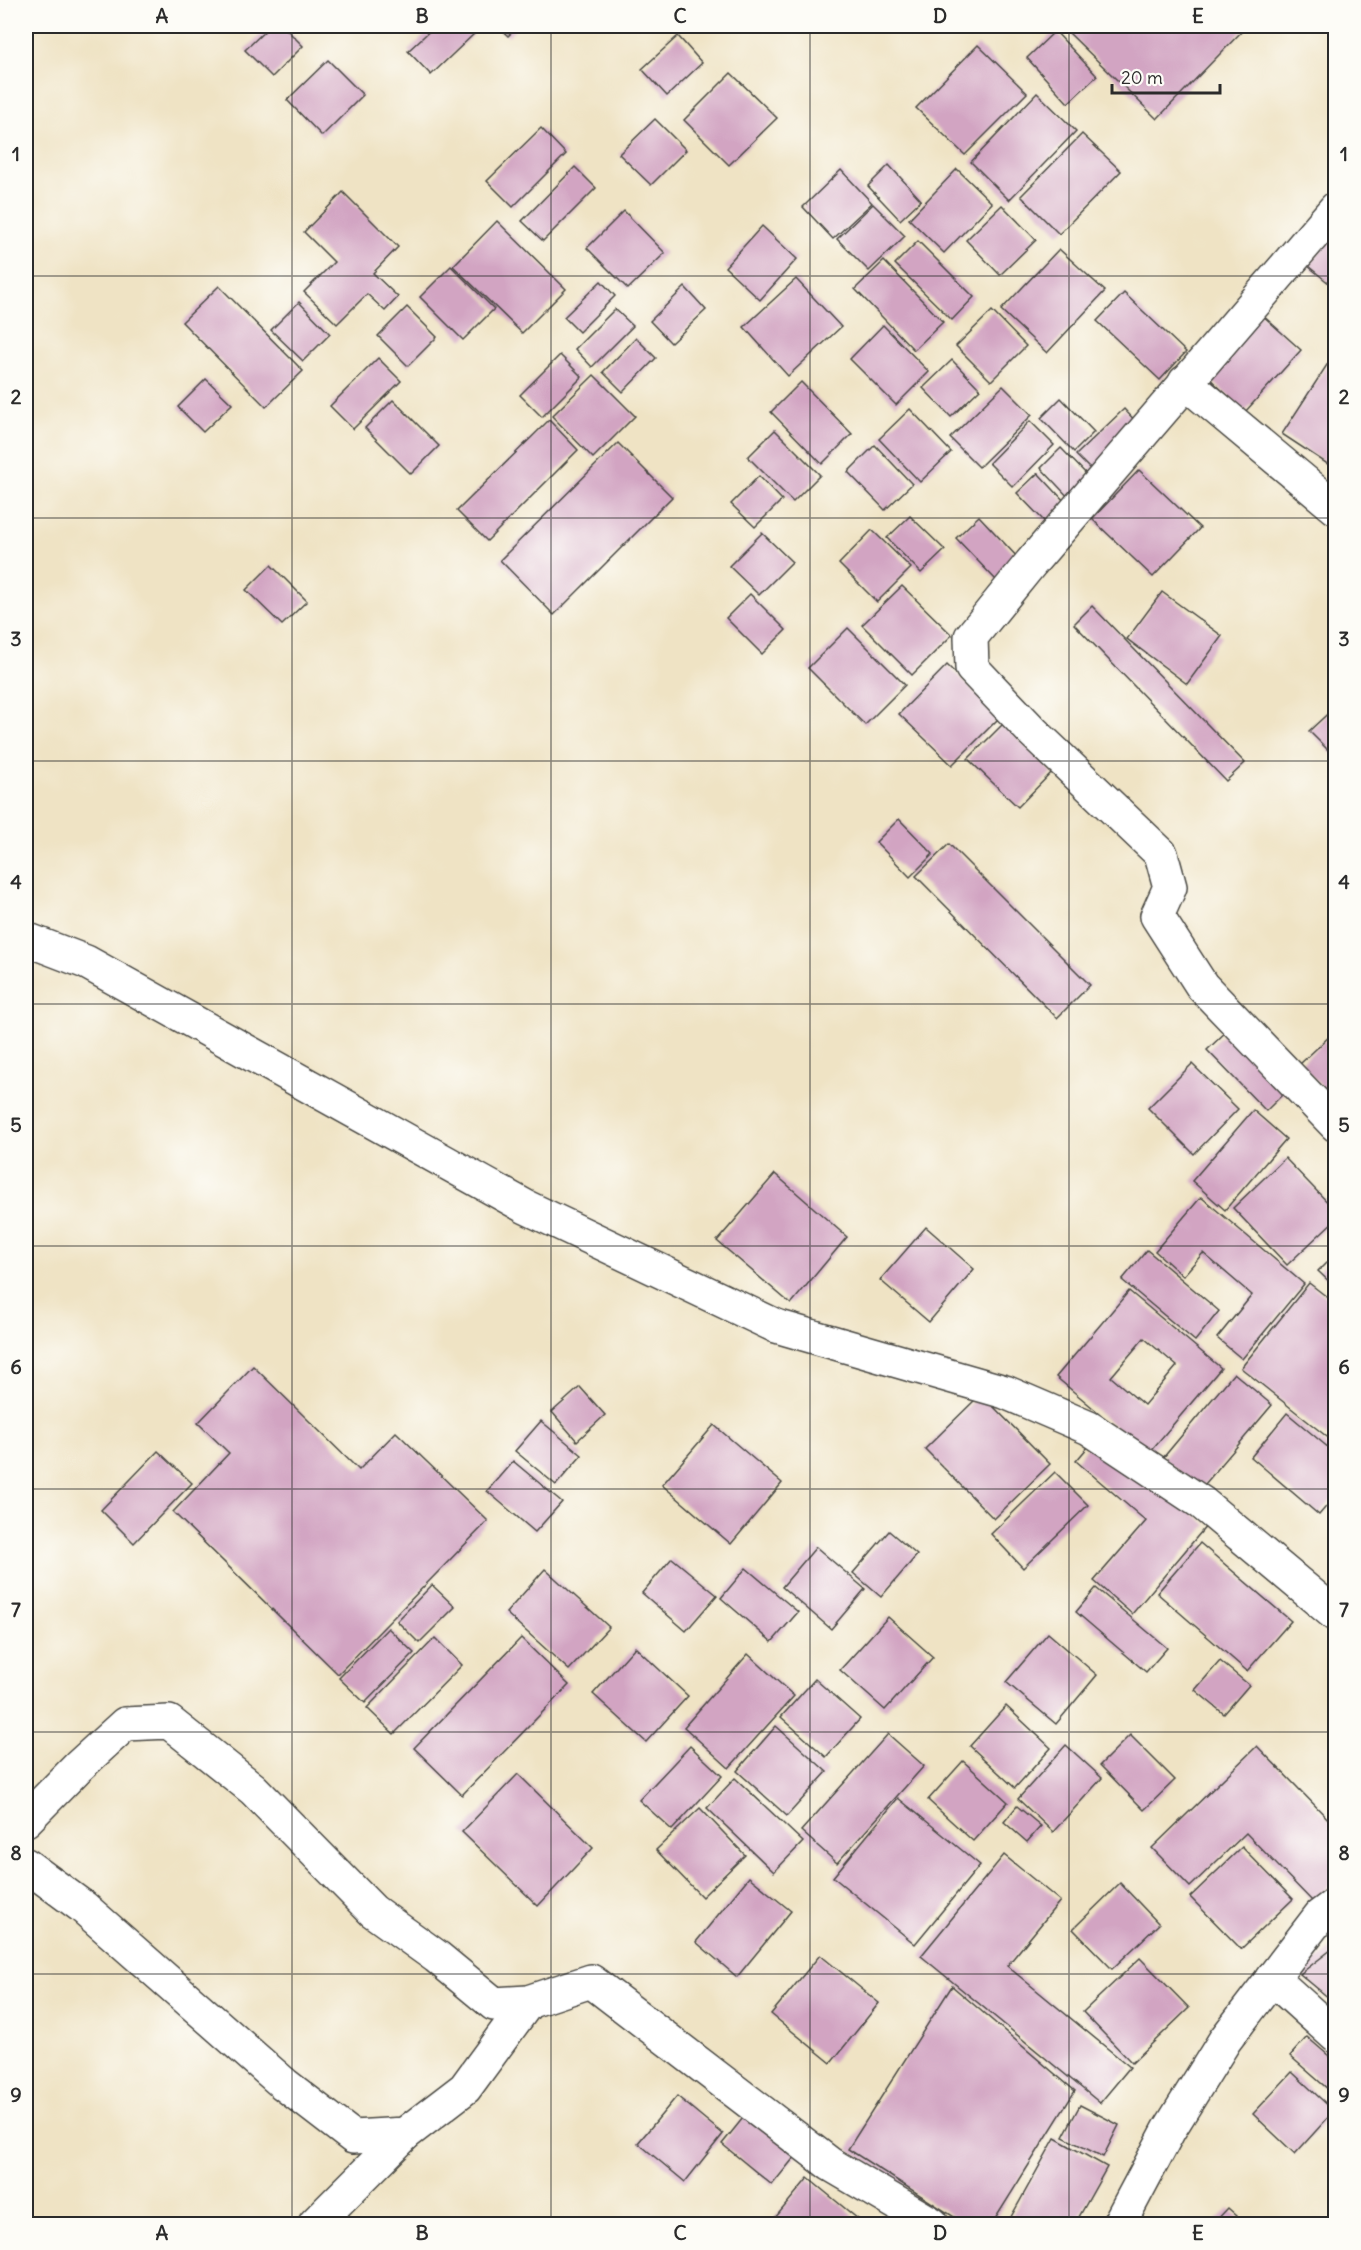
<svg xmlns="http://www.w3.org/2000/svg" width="1361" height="2250" viewBox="0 0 1361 2250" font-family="Delius,sans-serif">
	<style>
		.building { fill: #d2a4c2; fill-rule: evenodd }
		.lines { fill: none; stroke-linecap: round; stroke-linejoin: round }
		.minor-casing { stroke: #484742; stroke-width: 36 }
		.tertiary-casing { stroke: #484742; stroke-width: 36 }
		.minor { stroke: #fff; stroke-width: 33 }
		.tertiary { stroke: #fff; stroke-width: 33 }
		.grid { fill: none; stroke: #2b2b2b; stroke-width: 1.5; stroke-opacity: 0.55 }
		.neatline { fill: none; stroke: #2b2b2b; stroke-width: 2 }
		.grid-label { font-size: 20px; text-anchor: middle; font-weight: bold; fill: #2b2b2b }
	</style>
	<rect width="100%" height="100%" fill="#fdfcf7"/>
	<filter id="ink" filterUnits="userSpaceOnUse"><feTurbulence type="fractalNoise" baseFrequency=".0167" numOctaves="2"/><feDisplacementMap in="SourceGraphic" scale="12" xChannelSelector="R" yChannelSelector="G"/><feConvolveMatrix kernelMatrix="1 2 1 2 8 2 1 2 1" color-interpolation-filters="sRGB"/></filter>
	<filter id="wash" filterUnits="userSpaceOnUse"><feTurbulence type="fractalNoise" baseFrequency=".008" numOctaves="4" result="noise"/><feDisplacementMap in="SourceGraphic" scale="24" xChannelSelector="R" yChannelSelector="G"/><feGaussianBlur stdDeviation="1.35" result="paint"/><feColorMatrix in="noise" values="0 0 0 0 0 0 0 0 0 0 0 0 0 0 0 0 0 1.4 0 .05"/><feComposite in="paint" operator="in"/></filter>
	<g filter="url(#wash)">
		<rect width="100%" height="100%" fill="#efe3c4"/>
		<g id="blocks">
			<!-- building -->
			<g class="building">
				<path d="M270 26H283L303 46 272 77 245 50Z"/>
				<path d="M435 26H468L475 33 431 75 408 51Z"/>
				<path d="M497 26H519L508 36Z"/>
				<path d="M1072 26H1247L1157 119 1067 31Z"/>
				<path d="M1055 31 1097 76 1068 103 1027 58Z"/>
				<path d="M678 36 702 63 667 96 642 69Z"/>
				<path d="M978 45 1027 93 965 155 916 108Z"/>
				<path d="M328 60 363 95 322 136 287 100Z"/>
				<path d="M731 73 777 118 729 165 684 120Z"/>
				<path d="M1037 93 1076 131 1009 200 971 162Z"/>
				<path d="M655 119 686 150 651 185 619 154Z"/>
				<path d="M541 128 566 154 513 207 487 181Z"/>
				<path d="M1082 134 1121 171 1059 234 1021 196Z"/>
				<path d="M889 165 921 200 900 220 868 186Z"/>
				<path d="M575 167 596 188 543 241 522 221Z"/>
				<path d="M957 169 992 203 944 253 909 219Z"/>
				<path d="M841 170 872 203 833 239 803 207Z"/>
				<path d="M343 192 398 247 373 273 398 297 385 311 367 294 337 324 304 292 334 262 304 232Z"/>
				<path d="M873 204 905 236 869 271 837 239Z"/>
				<path d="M1002 205 1036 240 1000 275 966 240Z"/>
				<path d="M624 211 665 253 628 289 587 248Z"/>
				<path d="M497 221 566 289 522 333 453 266Z"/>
				<path d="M762 226 797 259 760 300 725 267Z"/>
				<path d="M1336 232V289L1308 266Z"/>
				<path d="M918 241 974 297 952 320 895 264Z"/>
				<path d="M1059 249 1105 291 1047 353 1001 310Z"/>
				<path d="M884 261 943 322 914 350 855 289Z"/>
				<path d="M451 266 494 309 463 340 420 297Z"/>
				<path d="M796 279 841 327 788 376 744 327Z"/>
				<path d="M601 281 615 296 579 332 564 317Z"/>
				<path d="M219 286 303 371 266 407 182 322Z"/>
				<path d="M685 287 706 310 671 343 650 321Z"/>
				<path d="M1124 293 1186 352 1160 380 1097 321Z"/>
				<path d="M299 302 330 334 303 361 271 330Z"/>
				<path d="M407 307 437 337 408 366 378 336Z"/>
				<path d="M615 309 633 326 592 367 575 349Z"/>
				<path d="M992 311 1026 346 991 381 956 346Z"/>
				<path d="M1260 313 1301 350 1245 412 1205 374Z"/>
				<path d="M883 325 929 372 896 405 850 359Z"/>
				<path d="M636 338 656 358 623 392 603 372Z"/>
				<path d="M1336 351V456L1329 465 1282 434Z"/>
				<path d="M560 355 582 377 542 417 520 395Z"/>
				<path d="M378 358 401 381 353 429 330 406Z"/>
				<path d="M952 360 980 389 951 417 923 388Z"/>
				<path d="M594 375 635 416 593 458 552 416Z"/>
				<path d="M206 379 232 404 203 432 178 407Z"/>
				<path d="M801 382 852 434 822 464 771 412Z"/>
				<path d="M1003 386 1032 415 979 467 950 438Z"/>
				<path d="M1061 398 1094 432 1074 452 1041 418Z"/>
				<path d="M393 400 439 446 411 474 365 428Z"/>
				<path d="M910 409 951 452 920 482 879 439Z"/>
				<path d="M1124 409 1142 428 1095 474 1076 455Z"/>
				<path d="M549 420 578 450 487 541 457 511Z"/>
				<path d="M1030 421 1054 445 1013 487 989 463Z"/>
				<path d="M775 430 820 475 793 502 748 457Z"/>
				<path d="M618 443 672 497 554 615 500 560Z"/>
				<path d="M875 445 912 484 885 510 848 472Z"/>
				<path d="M1061 448 1093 481 1072 501 1041 468Z"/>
				<path d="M1139 470 1200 528 1153 577 1092 519Z"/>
				<path d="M1038 473 1066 503 1045 522 1017 493Z"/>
				<path d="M759 476 782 500 755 527 731 504Z"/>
				<path d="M910 516 945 550 921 573 887 538Z"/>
				<path d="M979 516 1019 559 996 580 956 538Z"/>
				<path d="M872 530 911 568 877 602 839 564Z"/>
				<path d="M762 533 792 562 759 595 729 566Z"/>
				<path d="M271 565 307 601 282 625 246 590Z"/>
				<path d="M902 586 952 635 912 675 862 625Z"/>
				<path d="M1162 592 1222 636 1187 684 1127 639Z"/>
				<path d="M750 594 786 630 762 654 726 618Z"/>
				<path d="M1092 606 1245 763 1226 781 1074 624Z"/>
				<path d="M848 628 905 685 865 725 808 668Z"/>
				<path d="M947 665 1000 717 952 765 899 714Z"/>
				<path d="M1336 706V758L1309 731Z"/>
				<path d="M1003 724 1052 772 1018 807 968 759Z"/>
				<path d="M899 819 933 854 910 877 876 842Z"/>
				<path d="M949 844 1090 985 1057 1018 916 876Z"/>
				<path d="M1231 1027 1289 1088 1266 1111 1207 1050Z"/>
				<path d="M1332 1034 1336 1038V1084L1327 1092 1300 1064Z"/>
				<path d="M1192 1064 1238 1109 1194 1154 1148 1108Z"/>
				<path d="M1253 1110 1286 1139 1225 1210 1192 1181Z"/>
				<path d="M1285 1158 1336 1211V1219L1287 1265 1233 1208Z"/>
				<path d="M775 1174 847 1237 791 1304 717 1241Z"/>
				<path d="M1201 1197 1304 1284 1242 1359 1217 1338 1252 1295 1203 1253 1183 1276 1155 1251Z"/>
				<path d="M926 1227 974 1269 929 1322 880 1280Z"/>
				<path d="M1147 1250 1219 1311 1195 1341 1122 1280Z"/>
				<path d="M1336 1253V1288L1318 1271Z"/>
				<path d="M1309 1283 1336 1304V1444L1241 1368Z"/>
				<path d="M1129 1291 1221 1368 1148 1454 1056 1377ZM1144 1338 1177 1366 1144 1405 1111 1377Z"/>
				<path d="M253 1366 359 1470 396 1432 488 1521 338 1674 173 1512 229 1453 198 1423Z"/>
				<path d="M1234 1373 1272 1405 1200 1490 1163 1458Z"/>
				<path d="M580 1387 605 1415 577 1441 552 1412Z"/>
				<path d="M981 1394 1050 1464 994 1519 925 1449Z"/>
				<path d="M1287 1413 1336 1454V1495L1319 1515 1251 1457Z"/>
				<path d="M541 1421 582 1455 556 1485 515 1451Z"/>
				<path d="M714 1425 782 1483 731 1544 662 1485Z"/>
				<path d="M1100 1433 1207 1525 1132 1614 1094 1581 1146 1521 1076 1461Z"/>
				<path d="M158 1451 192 1483 134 1543 101 1510Z"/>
				<path d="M513 1461 562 1502 535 1532 487 1491Z"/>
				<path d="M1055 1472 1088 1505 1023 1568 991 1534Z"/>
				<path d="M889 1531 917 1555 881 1597 853 1573Z"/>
				<path d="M1200 1543 1291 1621 1247 1671 1157 1593Z"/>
				<path d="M816 1547 865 1589 831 1629 782 1587Z"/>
				<path d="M672 1558 717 1595 686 1631 642 1593Z"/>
				<path d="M746 1568 798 1612 772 1642 721 1598Z"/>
				<path d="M545 1569 609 1627 569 1670 506 1613Z"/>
				<path d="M432 1585 455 1607 419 1643 397 1621Z"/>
				<path d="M1096 1588 1167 1648 1146 1672 1076 1612Z"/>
				<path d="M888 1617 933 1657 885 1710 840 1670Z"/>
				<path d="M388 1628 414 1653 365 1703 339 1678Z"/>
				<path d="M1048 1633 1097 1675 1056 1724 1006 1682Z"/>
				<path d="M435 1638 462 1665 394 1734 367 1708Z"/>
				<path d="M521 1638 569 1685 462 1795 414 1748Z"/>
				<path d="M635 1647 688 1696 646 1742 593 1694Z"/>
				<path d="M748 1654 794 1696 729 1768 684 1727Z"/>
				<path d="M1220 1661 1249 1685 1224 1714 1195 1690Z"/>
				<path d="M815 1679 860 1719 826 1757 781 1717Z"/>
				<path d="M1006 1706 1051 1748 1015 1788 970 1746Z"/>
				<path d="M776 1726 827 1772 787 1816 737 1771Z"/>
				<path d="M888 1734 924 1766 837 1863 801 1831Z"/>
				<path d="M1130 1735 1175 1780 1144 1810 1100 1765Z"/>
				<path d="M1066 1745 1102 1778 1053 1832 1018 1799Z"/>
				<path d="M690 1746 722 1776 672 1830 639 1800Z"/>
				<path d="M1257 1746 1336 1827V1880L1313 1902 1246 1833 1190 1887 1152 1848Z"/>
				<path d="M963 1761 1008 1802 973 1841 928 1800Z"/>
				<path d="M518 1774 593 1848 538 1906 462 1832Z"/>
				<path d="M735 1778 803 1842 774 1872 707 1808Z"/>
				<path d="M898 1798 980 1865 915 1944 833 1877Z"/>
				<path d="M1017 1806 1041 1826 1027 1842 1004 1822Z"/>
				<path d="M700 1808 745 1855 702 1897 656 1850Z"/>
				<path d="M1242 1847 1293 1899 1241 1949 1190 1897Z"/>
				<path d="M1004 1855 1060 1901 1007 1966 1130 2067 1100 2103 921 1956Z"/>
				<path d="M749 1877 791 1911 737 1977 696 1942Z"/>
				<path d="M1120 1883 1159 1924 1112 1969 1073 1929Z"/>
				<path d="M1336 1946V2004L1300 1974Z"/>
				<path d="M820 1955 879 2003 831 2063 771 2014Z"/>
				<path d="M1140 1958 1189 2008 1132 2063 1083 2012Z"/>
				<path d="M952 1986 1075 2091 992 2224H965L848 2149Z"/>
				<path d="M1307 2037 1336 2062V2096L1290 2056Z"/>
				<path d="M1292 2072 1334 2111 1295 2154 1253 2114Z"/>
				<path d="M677 2096 723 2134 685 2182 638 2143Z"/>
				<path d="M1080 2105 1119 2125 1103 2157 1063 2137Z"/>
				<path d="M747 2113 797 2154 772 2185 722 2144Z"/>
				<path d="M1055 2138 1107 2167 1075 2224H1007Z"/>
				<path d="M808 2178 864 2224H770Z"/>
				<path d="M1228 2208 1246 2224H1213Z"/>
			</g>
		</g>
	</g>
	<g filter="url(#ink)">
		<use href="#blocks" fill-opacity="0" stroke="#484742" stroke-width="1.5"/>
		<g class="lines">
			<!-- minor casing -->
			<g class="minor-casing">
				<g id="minor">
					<path d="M1336 208 1031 563 971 637 972 668 1033 732 1161 854 1170 887 1157 916 1202 986 1336 1125"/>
					<path d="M1185 382 1336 508"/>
					<path d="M26 939 86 962 526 1207 776 1326 1005 1392 1089 1428 1202 1503 1336 1615"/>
					<path d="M26 1820 78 1767 125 1724 169 1722 253 1789 373 1911 437 1957 494 2004 528 2002 591 1981 830 2164 932 2224"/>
					<path d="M26 1865 83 1907 284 2084 353 2137 405 2134 465 2088 528 2002"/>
					<path d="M1272 1978 1336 2036"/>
					<path d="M315 2224 405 2134"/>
				</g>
			</g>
			<!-- tertiary casing -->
			<g class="tertiary-casing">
				<path id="tertiary" d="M1119 2224 1169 2130 1225 2040 1320 1916 1336 1904"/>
			</g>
			<!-- minor -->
			<use href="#minor" class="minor"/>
			<!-- tertiary -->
			<use href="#tertiary" class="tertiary"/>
		</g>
	</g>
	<!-- grid -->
	<path class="grid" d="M292 26V2224M551 26V2224M810 26V2224M1069 26V2224M26 276H1336M26 518H1336M26 761H1336M26 1004H1336M26 1246H1336M26 1489H1336M26 1732H1336M26 1974H1336"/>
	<!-- margin -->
	<rect width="1361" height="2250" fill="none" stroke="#fdfcf7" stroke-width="66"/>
	<!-- scale -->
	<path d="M1112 84v9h108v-9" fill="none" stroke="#2b2b2b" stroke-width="3"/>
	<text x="1121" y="84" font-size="18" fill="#2b2b2b" stroke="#fdfcf7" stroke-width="4.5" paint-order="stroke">20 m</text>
	<rect x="33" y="33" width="1295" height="2184" class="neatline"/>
	<g class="grid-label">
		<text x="162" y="23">A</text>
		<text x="422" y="23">B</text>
		<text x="680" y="23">C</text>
		<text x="940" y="23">D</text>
		<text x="1198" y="23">E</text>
		<text x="16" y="161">1</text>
		<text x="1344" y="161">1</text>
		<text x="16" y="404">2</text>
		<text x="1344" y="404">2</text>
		<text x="16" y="646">3</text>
		<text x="1344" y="646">3</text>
		<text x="16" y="889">4</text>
		<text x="1344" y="889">4</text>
		<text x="16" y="1132">5</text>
		<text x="1344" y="1132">5</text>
		<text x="16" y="1374">6</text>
		<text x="1344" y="1374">6</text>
		<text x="16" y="1617">7</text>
		<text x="1344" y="1617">7</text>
		<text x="16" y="1860">8</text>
		<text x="1344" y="1860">8</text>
		<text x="16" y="2102">9</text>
		<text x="1344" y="2102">9</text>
		<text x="162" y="2240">A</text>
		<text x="422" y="2240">B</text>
		<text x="680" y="2240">C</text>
		<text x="940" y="2240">D</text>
		<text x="1198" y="2240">E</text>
	</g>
</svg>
